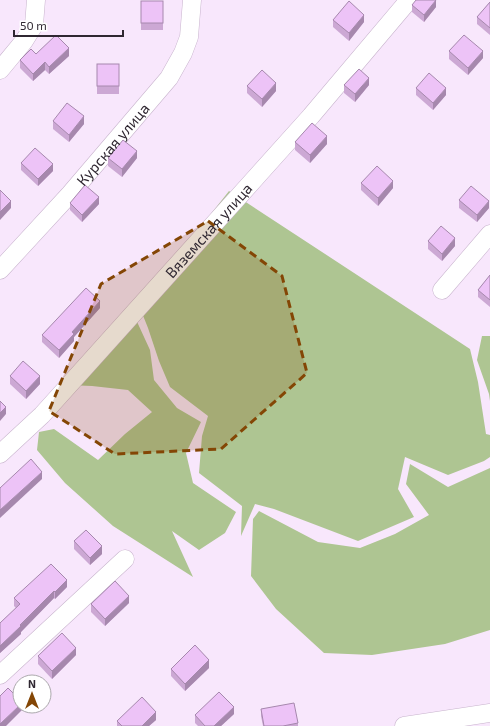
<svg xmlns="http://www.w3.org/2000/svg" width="490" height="726" viewBox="0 0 490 726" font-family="'Exo 2',sans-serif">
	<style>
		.green { fill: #aec592 }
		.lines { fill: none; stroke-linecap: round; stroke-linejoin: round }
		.minor-casing { stroke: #c8b4cd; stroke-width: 19 }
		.minor { stroke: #fff; stroke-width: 18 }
		.wall { fill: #cca8d4 }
		.shaded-wall { fill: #a688ad }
		.building { fill: #edc3f7; stroke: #a688ad }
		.marked { fill: #844605; fill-opacity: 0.2; stroke: #844605; stroke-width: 3; stroke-dasharray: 8 5; stroke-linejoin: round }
		.labels { text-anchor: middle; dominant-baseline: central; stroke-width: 3.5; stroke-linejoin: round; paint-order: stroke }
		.street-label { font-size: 15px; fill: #2f2731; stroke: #fff }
	</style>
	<rect width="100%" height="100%" fill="#f8e7fc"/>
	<!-- green -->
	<g class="green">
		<path d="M229 191 470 349 478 382 486 434 490 435V457L484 461 448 475 405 457 398 489 414 517 358 541 274 509 255 504 241 536 242 506 199 473 202 436 208 416 170 387 159 361 148 328 140 308 149 292Z"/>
		<path d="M133 313 150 350 154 380 177 408 201 422 186 453 193 483 236 512 225 533 199 550 172 531 193 577 113 526 65 483 37 450 39 432 54 429 98 460 125 434 152 412 128 390 92 386 67 385Z"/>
		<path d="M482 336H490V401L489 394 477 360Z"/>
		<path d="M410 464 448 487 490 468V630L445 644 372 655 324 653 276 609 251 576 253 519 259 511 318 542 360 548 395 534 429 515 406 484Z"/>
	</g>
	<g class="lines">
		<!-- minor casing -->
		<g class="minor-casing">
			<g id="minor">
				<path d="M0 70 24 41 34 25 36 0"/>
				<path id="s1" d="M0 270 70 194 169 78 183 53 189 37 192 0"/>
				<path d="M442 290 490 234"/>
				<path id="s2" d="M0 454 42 415 258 175 311 116 409 0"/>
				<path d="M0 675 125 559"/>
				<path d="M404 726 490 713"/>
			</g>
		</g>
		<!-- minor -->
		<use href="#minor" class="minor"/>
	</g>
	<!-- wall -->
	<g class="wall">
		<rect x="141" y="1" width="22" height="29"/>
		<path d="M490 2V35L477 24V17Z"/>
		<path d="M412 5 436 7 424 22 412 12Z"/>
		<path d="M333 20 364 22 349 41 333 27Z"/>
		<path d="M449 51 483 58 468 75 449 59Z"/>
		<path d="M36 54 69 56 49 74 45 70 33 81 20 68V60Z"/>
		<rect x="97" y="64" width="22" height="30"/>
		<path d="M344 85H369L355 102 344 93Z"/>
		<path d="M247 86 276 91 262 107 247 93Z"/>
		<path d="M416 88 446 95 433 110 416 95Z"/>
		<path d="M53 121 84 124 69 142 53 129Z"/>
		<path d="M295 142 327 144 310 163 295 150Z"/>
		<path d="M108 158H137L122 177 108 166Z"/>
		<path d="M21 163 53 171 38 186 21 170Z"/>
		<path d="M361 183 393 188 378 206 361 190Z"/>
		<path d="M459 200 489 208 477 222 459 208Z"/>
		<path d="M70 203 99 204 82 222 70 210Z"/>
		<path d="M428 241 455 246 442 261 428 249Z"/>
		<path d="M490 275V307L478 297V290Z"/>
		<path d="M100 308 74 337V341L59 358 42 342V335Z"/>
		<path d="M10 376 40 384 26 399 10 384Z"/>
		<path d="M74 541 102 554 90 565 74 549Z"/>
		<path d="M67 587 55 599 54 598 21 632V634L0 653V623L16 608 14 606V598Z"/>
		<path d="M129 603 105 626 91 612V604Z"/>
		<path d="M76 655 52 679 38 664V656Z"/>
		<path d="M209 668 185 691 171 676V669Z"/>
		<path d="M261 709 298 723V726H263L261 716Z"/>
		<path d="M234 714 221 726H198L195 723V715Z"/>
		<path d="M156 720 149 726H117V721Z"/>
	</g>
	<!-- shaded-wall -->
	<g class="shaded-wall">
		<path d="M436 0V7L424 22V15Z"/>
		<path d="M364 15V22L349 41V33Z"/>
		<path d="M69 48V56L49 74V67Z"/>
		<path d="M483 51V58L468 75V68Z"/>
		<path d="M45 62V70L33 81V74Z"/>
		<path d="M369 78V85L355 102V94Z"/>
		<path d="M276 83V91L262 107V99Z"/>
		<path d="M446 88V95L433 110V103Z"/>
		<path d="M84 116V124L69 142V135Z"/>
		<path d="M327 136V144L310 163V155Z"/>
		<path d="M137 151V158L122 177V169Z"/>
		<path d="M53 164V171L38 186V179Z"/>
		<path d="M393 181V188L378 206V198Z"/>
		<path d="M99 197V204L82 222V215Z"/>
		<path d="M11 201V208L0 220V212Z"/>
		<path d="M489 201V208L477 222V215Z"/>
		<path d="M455 238V246L442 261V254Z"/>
		<path d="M100 301V308L74 337V341L59 358V350L72 332Z"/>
		<path d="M40 376V384L26 399V391Z"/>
		<path d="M6 407V414L0 421V413Z"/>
		<path d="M42 472V479L0 518V510Z"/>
		<path d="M102 546V554L90 565V558Z"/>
		<path d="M67 580V587L55 599V592Z"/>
		<path d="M54 591V598L21 632V634L0 653V646Z"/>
		<path d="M129 596V603L105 626V619Z"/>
		<path d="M76 648V655L52 679V671Z"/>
		<path d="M209 660V668L185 691V684Z"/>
		<path d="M20 705V706H22V710L6 726H0V724Z"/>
		<path d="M234 707V714L221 726H214Z"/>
		<path d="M156 712V720L149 726H142Z"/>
	</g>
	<!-- building -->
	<g class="building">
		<path d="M416 0H436L424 15 412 5Z"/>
		<rect x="141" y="1" width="22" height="22"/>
		<path d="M349 1 364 15 349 33 333 20Z"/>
		<path d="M490 2V28L477 17Z"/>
		<path d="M56 35 69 48 49 67 45 62 33 74 20 60 31 49 36 54Z"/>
		<path d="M464 35 483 51 468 68 449 51Z"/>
		<rect x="97" y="64" width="22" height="22"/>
		<path d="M359 69 369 78 355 94 344 85Z"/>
		<path d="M262 70 276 83 262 99 247 86Z"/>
		<path d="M429 73 446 88 433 103 416 88Z"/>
		<path d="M67 103 84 116 69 135 53 121Z"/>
		<path d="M312 123 327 136 310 155 295 142Z"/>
		<path d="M123 140 137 151 122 169 108 158Z"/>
		<path d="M35 148 53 164 38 179 21 163Z"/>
		<path d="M377 166 393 181 378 198 361 183Z"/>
		<path d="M85 185 99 197 82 215 70 203Z"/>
		<path d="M471 186 489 201 477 215 459 200Z"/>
		<path d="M0 190 11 201 0 212Z"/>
		<path d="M441 226 455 238 442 254 428 241Z"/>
		<path d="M490 275V300L478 290Z"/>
		<path d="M86 288 100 301 72 332 74 334 59 350 42 335Z"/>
		<path d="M23 361 40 376 26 391 10 376Z"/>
		<path d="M0 401 6 407 0 413Z"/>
		<path d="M31 459 42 472 0 510V488Z"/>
		<path d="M86 530 102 546 90 558 74 541Z"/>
		<path d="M51 564 67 580 55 592 54 591 20 625 21 626 0 646V623L20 604 14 598Z"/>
		<path d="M115 581 129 596 105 619 91 604Z"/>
		<path d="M62 633 76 648 52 671 38 656Z"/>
		<path d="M195 645 209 660 185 684 171 669Z"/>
		<path d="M8 688 20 700V705L0 724V696Z"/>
		<path d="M219 692 234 707 214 726H205L195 715Z"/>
		<path d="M142 697 156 712 142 726H122L117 721Z"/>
		<path d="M294 703 298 723 283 726H264L261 709Z"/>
	</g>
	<!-- marked area -->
	<path class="marked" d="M208 221 282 276 307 373 221 449 115 454 49 411 101 284Z"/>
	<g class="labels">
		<!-- street labels -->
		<g class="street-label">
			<text stroke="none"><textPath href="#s1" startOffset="169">Курская улица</textPath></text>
			<text stroke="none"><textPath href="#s2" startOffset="306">Вяземская улица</textPath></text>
		</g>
	</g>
	<!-- north arrow -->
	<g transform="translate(32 694)"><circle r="19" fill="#ffffff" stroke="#aca9ad"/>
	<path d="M0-3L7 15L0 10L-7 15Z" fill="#844605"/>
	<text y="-6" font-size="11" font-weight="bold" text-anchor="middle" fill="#2f2731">N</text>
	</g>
	<!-- scale -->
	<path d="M14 30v6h109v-6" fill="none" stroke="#2f2731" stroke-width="2"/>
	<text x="20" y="30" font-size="12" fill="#2f2731" stroke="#ffffff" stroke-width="3" paint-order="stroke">50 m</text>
</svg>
